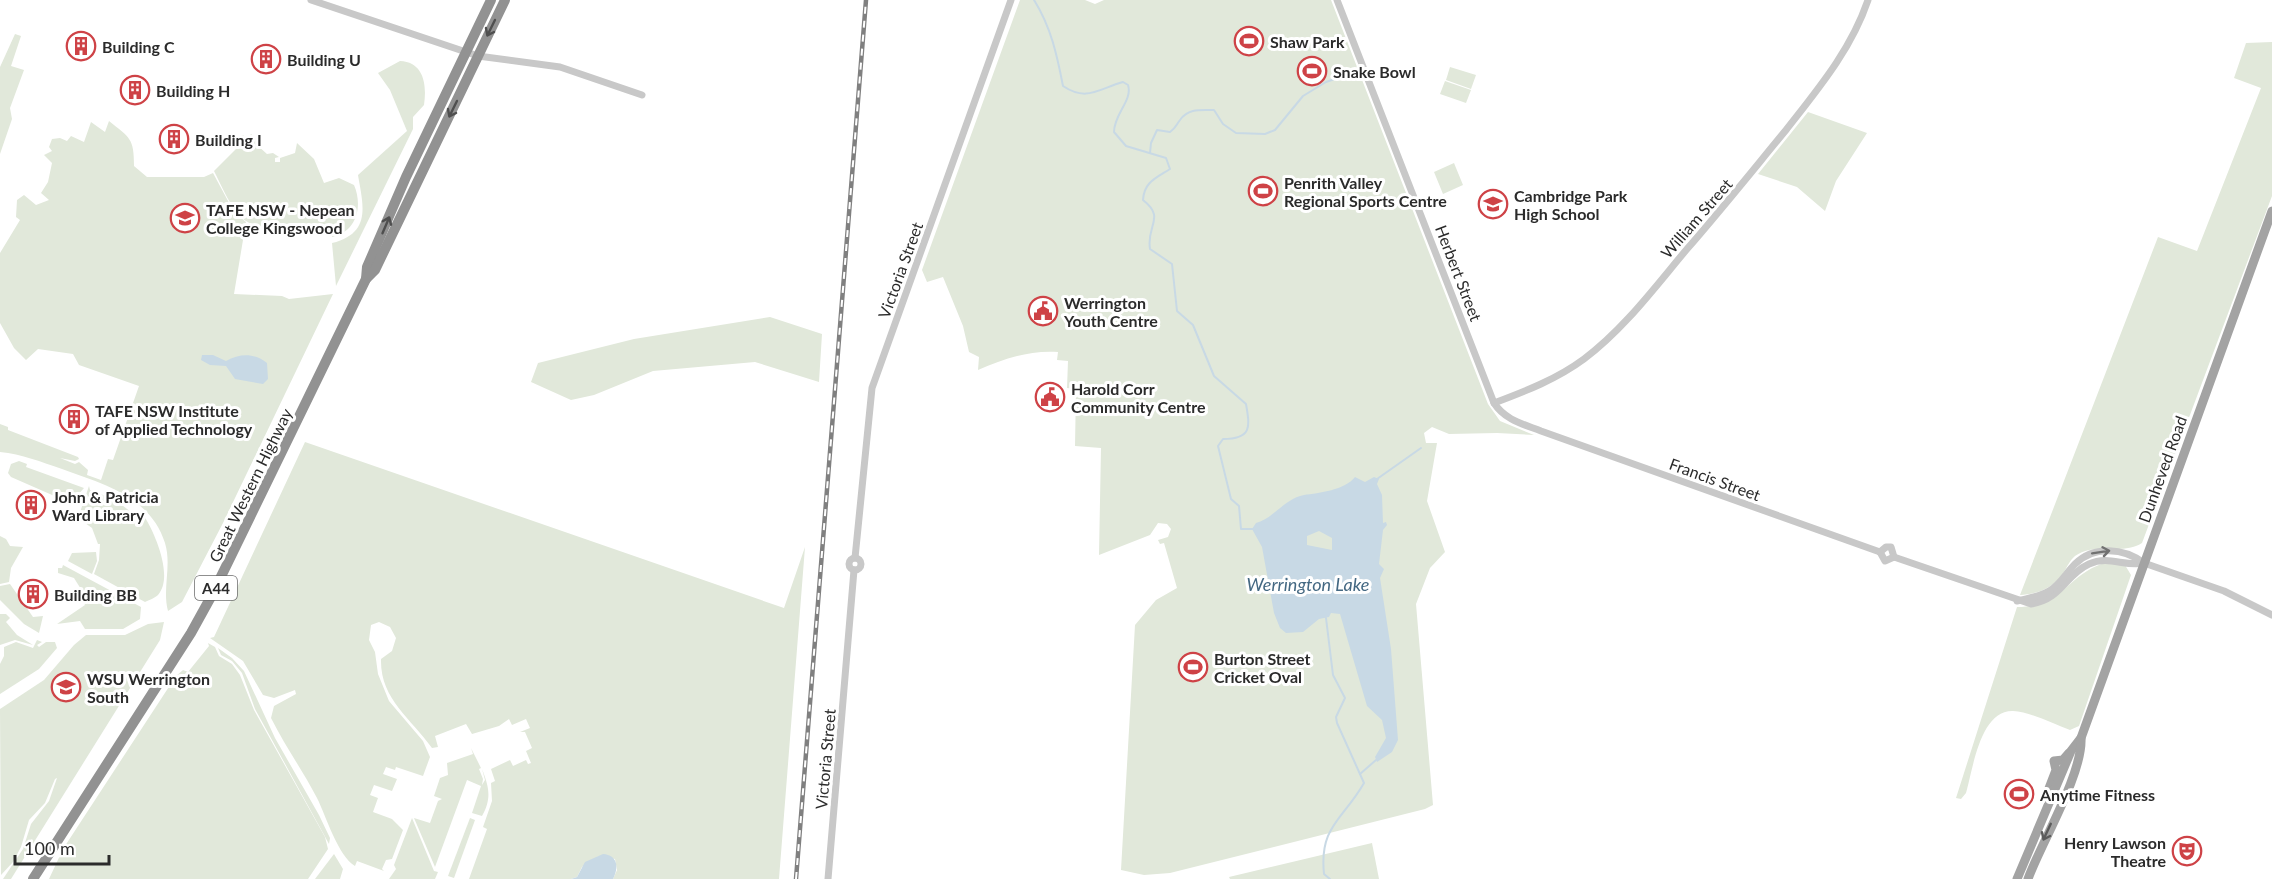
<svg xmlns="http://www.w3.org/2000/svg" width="2272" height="879" viewBox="0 0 2272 879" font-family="Lato,sans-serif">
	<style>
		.green { fill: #e1e8da }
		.water { fill: #c8d9e5; fill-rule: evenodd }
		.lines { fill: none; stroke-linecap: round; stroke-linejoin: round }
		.stream { stroke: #c8d9e5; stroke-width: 2 }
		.minor { stroke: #c8c8c8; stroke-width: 7 }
		.major { stroke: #a3a3a3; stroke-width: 9 }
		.highway { stroke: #929292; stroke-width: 10 }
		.rail-casing { stroke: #808080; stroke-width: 4.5 }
		.rail { stroke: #fff; stroke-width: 2; stroke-dasharray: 7; stroke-linecap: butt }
		.oneway { stroke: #4f4f4f }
		.oneway2 { stroke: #727272 }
		.oneway3 { stroke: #5b5b5b }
		.labels { text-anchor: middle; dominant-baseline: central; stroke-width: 6; stroke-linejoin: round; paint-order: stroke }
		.shield { fill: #fff; stroke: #6b6b6b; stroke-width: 1.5 }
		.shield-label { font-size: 15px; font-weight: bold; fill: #2b2b2b }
		.poi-label { font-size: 16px; font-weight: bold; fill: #2b2b2b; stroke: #fff; text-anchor: start }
		.street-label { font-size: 16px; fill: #2b2b2b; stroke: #fff }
		.water-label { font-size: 18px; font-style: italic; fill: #446882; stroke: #fff }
	</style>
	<rect width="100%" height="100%" fill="#fff"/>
	<!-- green -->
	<g class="green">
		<path d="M1020 0H1085L1095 4 1104 0H1331L1488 404 1500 421 1534 435 1497 433 1449 434 1432 427 1424 433 1426 443H1437L1427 501 1445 552 1430 568 1416 604 1433 805 1425 809 1170 873 1144 875 1121 870 1135 625 1156 600 1177 588 1164 543 1160 544 1158 540 1168 537 1171 529 1167 524 1158 523 1150 535 1099 555 1101 448 1075 446 1076 389 1067 388 1068 361 1057 360 1058 352C1029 350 1004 359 978 370L979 357 969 352 963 326 943 277 927 282 922 270Z"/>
		<path d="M15 34 21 36 11 66 24 70 10 108 12 119 0 154V67Z"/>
		<path d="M2272 42V196L2142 543C2122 556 2096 541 2075 556 2070 560 2067 567 2064 572 2053 588 2039 594 2020 595L2158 237 2197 251 2261 88 2234 78 2246 43Z"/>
		<path d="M400 61C424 62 427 85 424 105L413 117V129L336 286 332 243C372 233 363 205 358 175L407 131 390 90 378 73Z"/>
		<path d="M1450 67 1476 75 1471 89 1446 80Z"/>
		<path d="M1445 81 1471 90 1466 103 1440 94Z"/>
		<path d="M1808 112 1867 133 1836 181 1825 211 1797 187 1758 174Z"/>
		<path d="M109 121C130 138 134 138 134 166L147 177H204L213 173 234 212 246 222 234 294 282 296 289 299 333 294 223 523 182 602 168 611C162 589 172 566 165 543 150 496 103 484 62 469 41 462 22 454 0 452V424L8 427V430L78 457 79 459 75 461 60 458 75 464 79 462 88 470 87 475 101 480 108 459 113 460 139 386 79 365 73 354 38 349 26 360 14 348 0 323V253L20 220 16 217 17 200 24 195 36 205 49 200 41 193 48 182 52 163 44 155 52 151 49 147 52 139 60 138 67 141 71 136 84 142 91 122 105 132Z"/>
		<path d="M251 134 259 141 257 145 267 154 273 153 279 157 275 158V162H280V158L295 153 297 143 314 159 324 183 339 178 354 185C363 206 357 232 332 237L331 233C303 234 257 237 237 213 228 201 221 185 214 171L238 147 237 137 243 135 248 139Z"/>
		<path d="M1454 163 1463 185 1443 194 1434 172Z"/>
		<path d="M770 317 822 334 819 382 755 362 653 371 594 395 571 400 531 382 538 363 634 339Z"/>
		<path d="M305 442 784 608 805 547 779 879H613L617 870 615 859 599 856 582 867 577 877 571 879H469L487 829 483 827 492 801 491 783 495 781 491 769 510 760 513 766 526 760 528 764 531 763 526 751 532 748 525 732H520L530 728 526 719 512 725 509 719 499 726 472 734 466 724 435 736 438 747 432 748C411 718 380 699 381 659L392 651 396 638 390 627 379 622 371 625 369 640 375 652 378 674 389 701 423 741 430 757 423 776 396 767 395 770 386 767 383 774 397 779 392 791 374 785 370 795 378 798 373 812 392 819 403 830 392 859 386 860 382 869 384 871 357 861 355 866C338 856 326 816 317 798 303 771 285 746 271 718L274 706 296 694 295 690 274 698 263 695 243 661 210 638 214 637Z"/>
		<path d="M19 461 27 464 26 467 84 488 77 496 61 492 59 498 11 477 8 473 11 464Z"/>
		<path d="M89 486 90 490 116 500 120 498 118 502 140 519 144 516C155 533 174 577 158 595 155 598 149 600 145 602L94 574 99 560 100 544H98L92 528 78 518Z"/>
		<path d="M0 536 6 539 10 546 23 547 11 568 9 582 0 584Z"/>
		<path d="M96 552 97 561 92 574 68 561 72 553Z"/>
		<path d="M2104 563 2125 565 2131 575 2079 726 2070 730C2053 724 2031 712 2013 711 1980 710 1973 769 1966 793L1961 799 1956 798 2017 607C2065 606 2064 577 2104 563Z"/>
		<path d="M63 565 141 607 140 619 123 629H85L80 621 57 624 85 605 81 597 84 594 74 578 58 573V568H62Z"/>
		<path d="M10 584 33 617 43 616 39 633 24 624 0 600V586Z"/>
		<path d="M0 614H6L10 618 6 622 17 635 33 645 15 640 0 645Z"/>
		<path d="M164 622 160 640 11 879H3L23 849 31 824 49 801 57 778 55 779 45 803 29 820 21 847 13 862 1 875 0 709 44 680 74 645 86 635H125L148 624Z"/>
		<path d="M37 640 42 642 37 645 39 647 46 642H55L57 648 39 669 0 694V664L4 656V647L16 642 33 648Z"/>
		<path d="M208 643 215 647 219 656 232 664 240 675 254 710 325 837 328 849 308 879H49L63 849 176 676 183 670 188 672 209 646Z"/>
		<path d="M218 648 232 658 244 671 275 738 319 815 330 838 329 844 255 709 242 673 232 661 221 655Z"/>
		<path d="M471 748 481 768 479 769 483 779 482 785 485 780 482 769C489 787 492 798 482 816L472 813 481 786 467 780 435 867 414 818 430 823 438 801 442 799 434 796 440 778 448 775 447 763 473 754Z"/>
		<path d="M412 818 434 871 438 872 435 879H389L396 869 394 865Z"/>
		<path d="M470 818 475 820 454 878 448 876Z"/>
		<path d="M1372 843 1379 879H1230L1229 877Z"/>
		<path d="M334 854 343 869 340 879H315Z"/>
	</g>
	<!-- water -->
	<g class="water">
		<path d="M202 355H213L226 361C240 353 255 353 267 363L268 379 263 384 235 379 226 366 210 365 201 360Z"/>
		<path d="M1355 477 1365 482 1374 477 1379 479 1377 484 1382 495 1383 523 1386 522 1387 525 1383 530 1379 564 1384 569 1380 578 1391 649 1398 740 1392 752 1377 762 1375 757 1386 738 1382 720 1367 706 1340 614 1331 613 1329 617 1319 619 1303 632 1286 633 1280 628 1274 613 1262 547 1252 529 1256 523C1274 518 1284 499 1304 495 1319 493 1345 490 1355 477ZM1319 531 1332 538V550L1307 545V536Z"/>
		<path d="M603 854C618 855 619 868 613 879H571L577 877 585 862Z"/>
	</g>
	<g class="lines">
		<!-- stream -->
		<g class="stream">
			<path d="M1034 0C1051 27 1057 55 1063 86 1087 102 1098 89 1123 82L1128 85C1133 100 1114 114 1114 132L1126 146 1166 158 1170 169C1156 178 1144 182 1143 200 1166 218 1146 225 1150 249L1172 264 1177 311 1193 325 1214 376 1246 404C1250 427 1252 439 1223 439L1218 446 1231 499 1239 506 1241 529H1255"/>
			<path d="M1150 153 1151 143 1157 130 1170 132C1176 128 1176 125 1180 120 1188 108 1201 110 1214 110L1223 124 1236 133 1265 134 1275 130 1303 96 1326 82 1352 73"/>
			<path d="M1377 479 1421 448"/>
			<path d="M1326 618 1333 675 1345 698 1336 717 1337 723 1364 783C1343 820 1319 826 1324 874L1330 879"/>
			<path d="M1360 774 1376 760"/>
		</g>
		<!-- minor -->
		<g class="minor">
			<path d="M311 0 478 56 560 67 642 95"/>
			<path d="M1337 0 1494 403C1505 420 1523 424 1541 431L1880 552"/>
			<path d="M1494 403C1526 391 1557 379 1584 359 1624 329 1655 287 1687 249 1721 210 1753 170 1786 130 1818 89 1851 50 1868 0"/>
			<path d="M1880 552 1886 547H1891L1894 557"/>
			<path d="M1880 552 1885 561 1894 557"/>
			<path d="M1894 557 2031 604C2062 599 2065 575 2089 564 2109 555 2124 567 2144 563"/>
			<circle cx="855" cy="564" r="6"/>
			<path d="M855 558 872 388 1011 0"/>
			<path d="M2017 601C2028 598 2039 597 2049 591 2060 585 2066 573 2075 564 2094 545 2124 548 2144 563L2224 591 2272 615"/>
			<path d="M828 879 854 570"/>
		</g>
		<!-- major -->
		<g class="major">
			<path d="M2046 796 2056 770 2054 761 2063 760 2069 753"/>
			<path d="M2017 879 2071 751 2081 738 2272 211"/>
			<path d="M2028 879C2041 843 2083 774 2081 738"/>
		</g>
		<!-- highway -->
		<g class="highway">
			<path d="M366 279 367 267 406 177 491 0"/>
			<path d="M33 879 191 633 212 595 366 279 375 270 505 0"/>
		</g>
		<!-- rail casing -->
		<g class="rail-casing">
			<path id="rail" d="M796 879 866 0"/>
		</g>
		<!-- rail -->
		<use href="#rail" class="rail"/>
	</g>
	<!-- one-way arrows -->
	<defs><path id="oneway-shaft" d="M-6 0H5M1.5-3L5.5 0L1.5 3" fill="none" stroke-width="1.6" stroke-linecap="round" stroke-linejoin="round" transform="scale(1.5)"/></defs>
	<g class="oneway">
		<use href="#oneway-shaft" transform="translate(491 28) rotate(116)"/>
		<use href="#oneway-shaft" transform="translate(453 109) rotate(116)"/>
		<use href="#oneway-shaft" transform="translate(386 225) rotate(-67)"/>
	</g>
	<use class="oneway2" href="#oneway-shaft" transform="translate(2101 552) rotate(-9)"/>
	<use class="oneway3" href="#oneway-shaft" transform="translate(2047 832) rotate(115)"/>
	<!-- icons -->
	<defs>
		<g id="stadium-ring" transform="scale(1.5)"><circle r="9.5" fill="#fff" stroke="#ce4246" stroke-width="1.5"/><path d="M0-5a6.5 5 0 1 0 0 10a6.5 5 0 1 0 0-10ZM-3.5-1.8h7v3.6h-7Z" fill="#ce4246"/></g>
		<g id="building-ring" transform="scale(1.5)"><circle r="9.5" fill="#fff" stroke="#ce4246" stroke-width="1.5"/><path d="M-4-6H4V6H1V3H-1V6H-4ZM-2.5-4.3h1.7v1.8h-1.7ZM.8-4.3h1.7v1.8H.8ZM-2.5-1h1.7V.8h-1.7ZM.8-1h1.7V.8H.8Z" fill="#ce4246"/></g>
		<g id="school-ring" transform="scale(1.5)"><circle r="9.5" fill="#fff" stroke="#ce4246" stroke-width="1.5"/><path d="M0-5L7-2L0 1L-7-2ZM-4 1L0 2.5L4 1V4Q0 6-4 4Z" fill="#ce4246"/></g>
		<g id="university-ring" transform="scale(1.5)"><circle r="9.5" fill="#fff" stroke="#ce4246" stroke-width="1.5"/><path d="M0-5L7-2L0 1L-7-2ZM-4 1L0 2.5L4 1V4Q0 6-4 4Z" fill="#ce4246"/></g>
		<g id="civic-ring" transform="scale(1.5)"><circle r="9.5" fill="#fff" stroke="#ce4246" stroke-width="1.5"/><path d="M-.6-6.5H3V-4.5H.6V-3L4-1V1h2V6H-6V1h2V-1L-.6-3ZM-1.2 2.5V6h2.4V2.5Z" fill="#ce4246"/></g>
		<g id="theatre-ring" transform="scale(1.5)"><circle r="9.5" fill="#fff" stroke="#ce4246" stroke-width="1.5"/><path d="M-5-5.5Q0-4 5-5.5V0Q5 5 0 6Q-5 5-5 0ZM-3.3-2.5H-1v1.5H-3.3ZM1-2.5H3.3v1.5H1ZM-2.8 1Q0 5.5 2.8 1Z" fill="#ce4246"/></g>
	</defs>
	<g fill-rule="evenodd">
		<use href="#stadium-ring" x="1249" y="41"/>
		<use href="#building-ring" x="81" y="46"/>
		<use href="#building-ring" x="266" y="59"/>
		<use href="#stadium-ring" x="1312" y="71"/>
		<use href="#building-ring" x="135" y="90"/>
		<use href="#building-ring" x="174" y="139"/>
		<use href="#stadium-ring" x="1263" y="191"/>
		<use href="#school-ring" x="1493" y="204"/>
		<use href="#university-ring" x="185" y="218"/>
		<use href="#civic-ring" x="1043" y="311"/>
		<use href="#civic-ring" x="1050" y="397"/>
		<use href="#building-ring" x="74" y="419"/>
		<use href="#building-ring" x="31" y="505"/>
		<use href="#building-ring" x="33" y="594"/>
		<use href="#stadium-ring" x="1193" y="667"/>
		<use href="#university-ring" x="66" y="687"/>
		<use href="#stadium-ring" x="2019" y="794"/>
		<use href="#theatre-ring" x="2187" y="851"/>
	</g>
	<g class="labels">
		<!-- shield labels -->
		<rect class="shield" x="195" y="576" width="42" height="24" rx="4.5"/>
		<g class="shield-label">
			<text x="216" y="588">A44</text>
		</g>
		<!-- poi labels -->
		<g class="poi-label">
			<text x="1270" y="41">Shaw Park</text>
			<text x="102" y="46">Building C</text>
			<text x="287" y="59">Building U</text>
			<text x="1333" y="71">Snake Bowl</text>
			<text x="156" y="90">Building H</text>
			<text x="195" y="139">Building I</text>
			<text x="1284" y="182">Penrith Valley<tspan x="1284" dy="18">Regional Sports Centre</tspan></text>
			<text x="1514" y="195">Cambridge Park<tspan x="1514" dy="18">High School</tspan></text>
			<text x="206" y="209">TAFE NSW - Nepean<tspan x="206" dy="18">College Kingswood</tspan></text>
			<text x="1064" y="302">Werrington<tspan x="1064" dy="18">Youth Centre</tspan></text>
			<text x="1071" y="388">Harold Corr<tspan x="1071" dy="18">Community Centre</tspan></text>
			<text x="95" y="410">TAFE NSW Institute<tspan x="95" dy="18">of Applied Technology</tspan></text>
			<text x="52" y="496">John &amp; Patricia<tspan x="52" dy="18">Ward Library</tspan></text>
			<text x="54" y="594">Building BB</text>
			<text x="1214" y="658">Burton Street<tspan x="1214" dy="18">Cricket Oval</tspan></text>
			<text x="87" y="678">WSU Werrington<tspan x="87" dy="18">South</tspan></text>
			<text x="2040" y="794">Anytime Fitness</text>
			<text x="2166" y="842" text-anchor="end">Henry Lawson<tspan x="2166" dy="18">Theatre</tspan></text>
		</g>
		<!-- street labels -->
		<g class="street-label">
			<text transform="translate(1696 218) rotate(-49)">William Street</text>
			<text transform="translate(900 270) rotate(-70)">Victoria Street</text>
			<text transform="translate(1459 273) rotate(69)">Herbert Street</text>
			<text transform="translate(2162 469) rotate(-70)">Dunheved Road</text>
			<text transform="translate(1715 479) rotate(20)">Francis Street</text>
			<text transform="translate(250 485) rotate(-64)">Great Western Highway</text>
			<text transform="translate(825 759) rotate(-85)">Victoria Street</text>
		</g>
		<!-- water labels -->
		<g class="water-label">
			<text x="1308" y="584">Werrington Lake</text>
		</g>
	</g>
	<!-- scale -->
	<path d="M15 855v9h94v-9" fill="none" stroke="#2b2b2b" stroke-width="3"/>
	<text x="24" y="855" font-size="18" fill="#2b2b2b" stroke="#ffffff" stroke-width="4.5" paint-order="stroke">100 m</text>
</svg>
